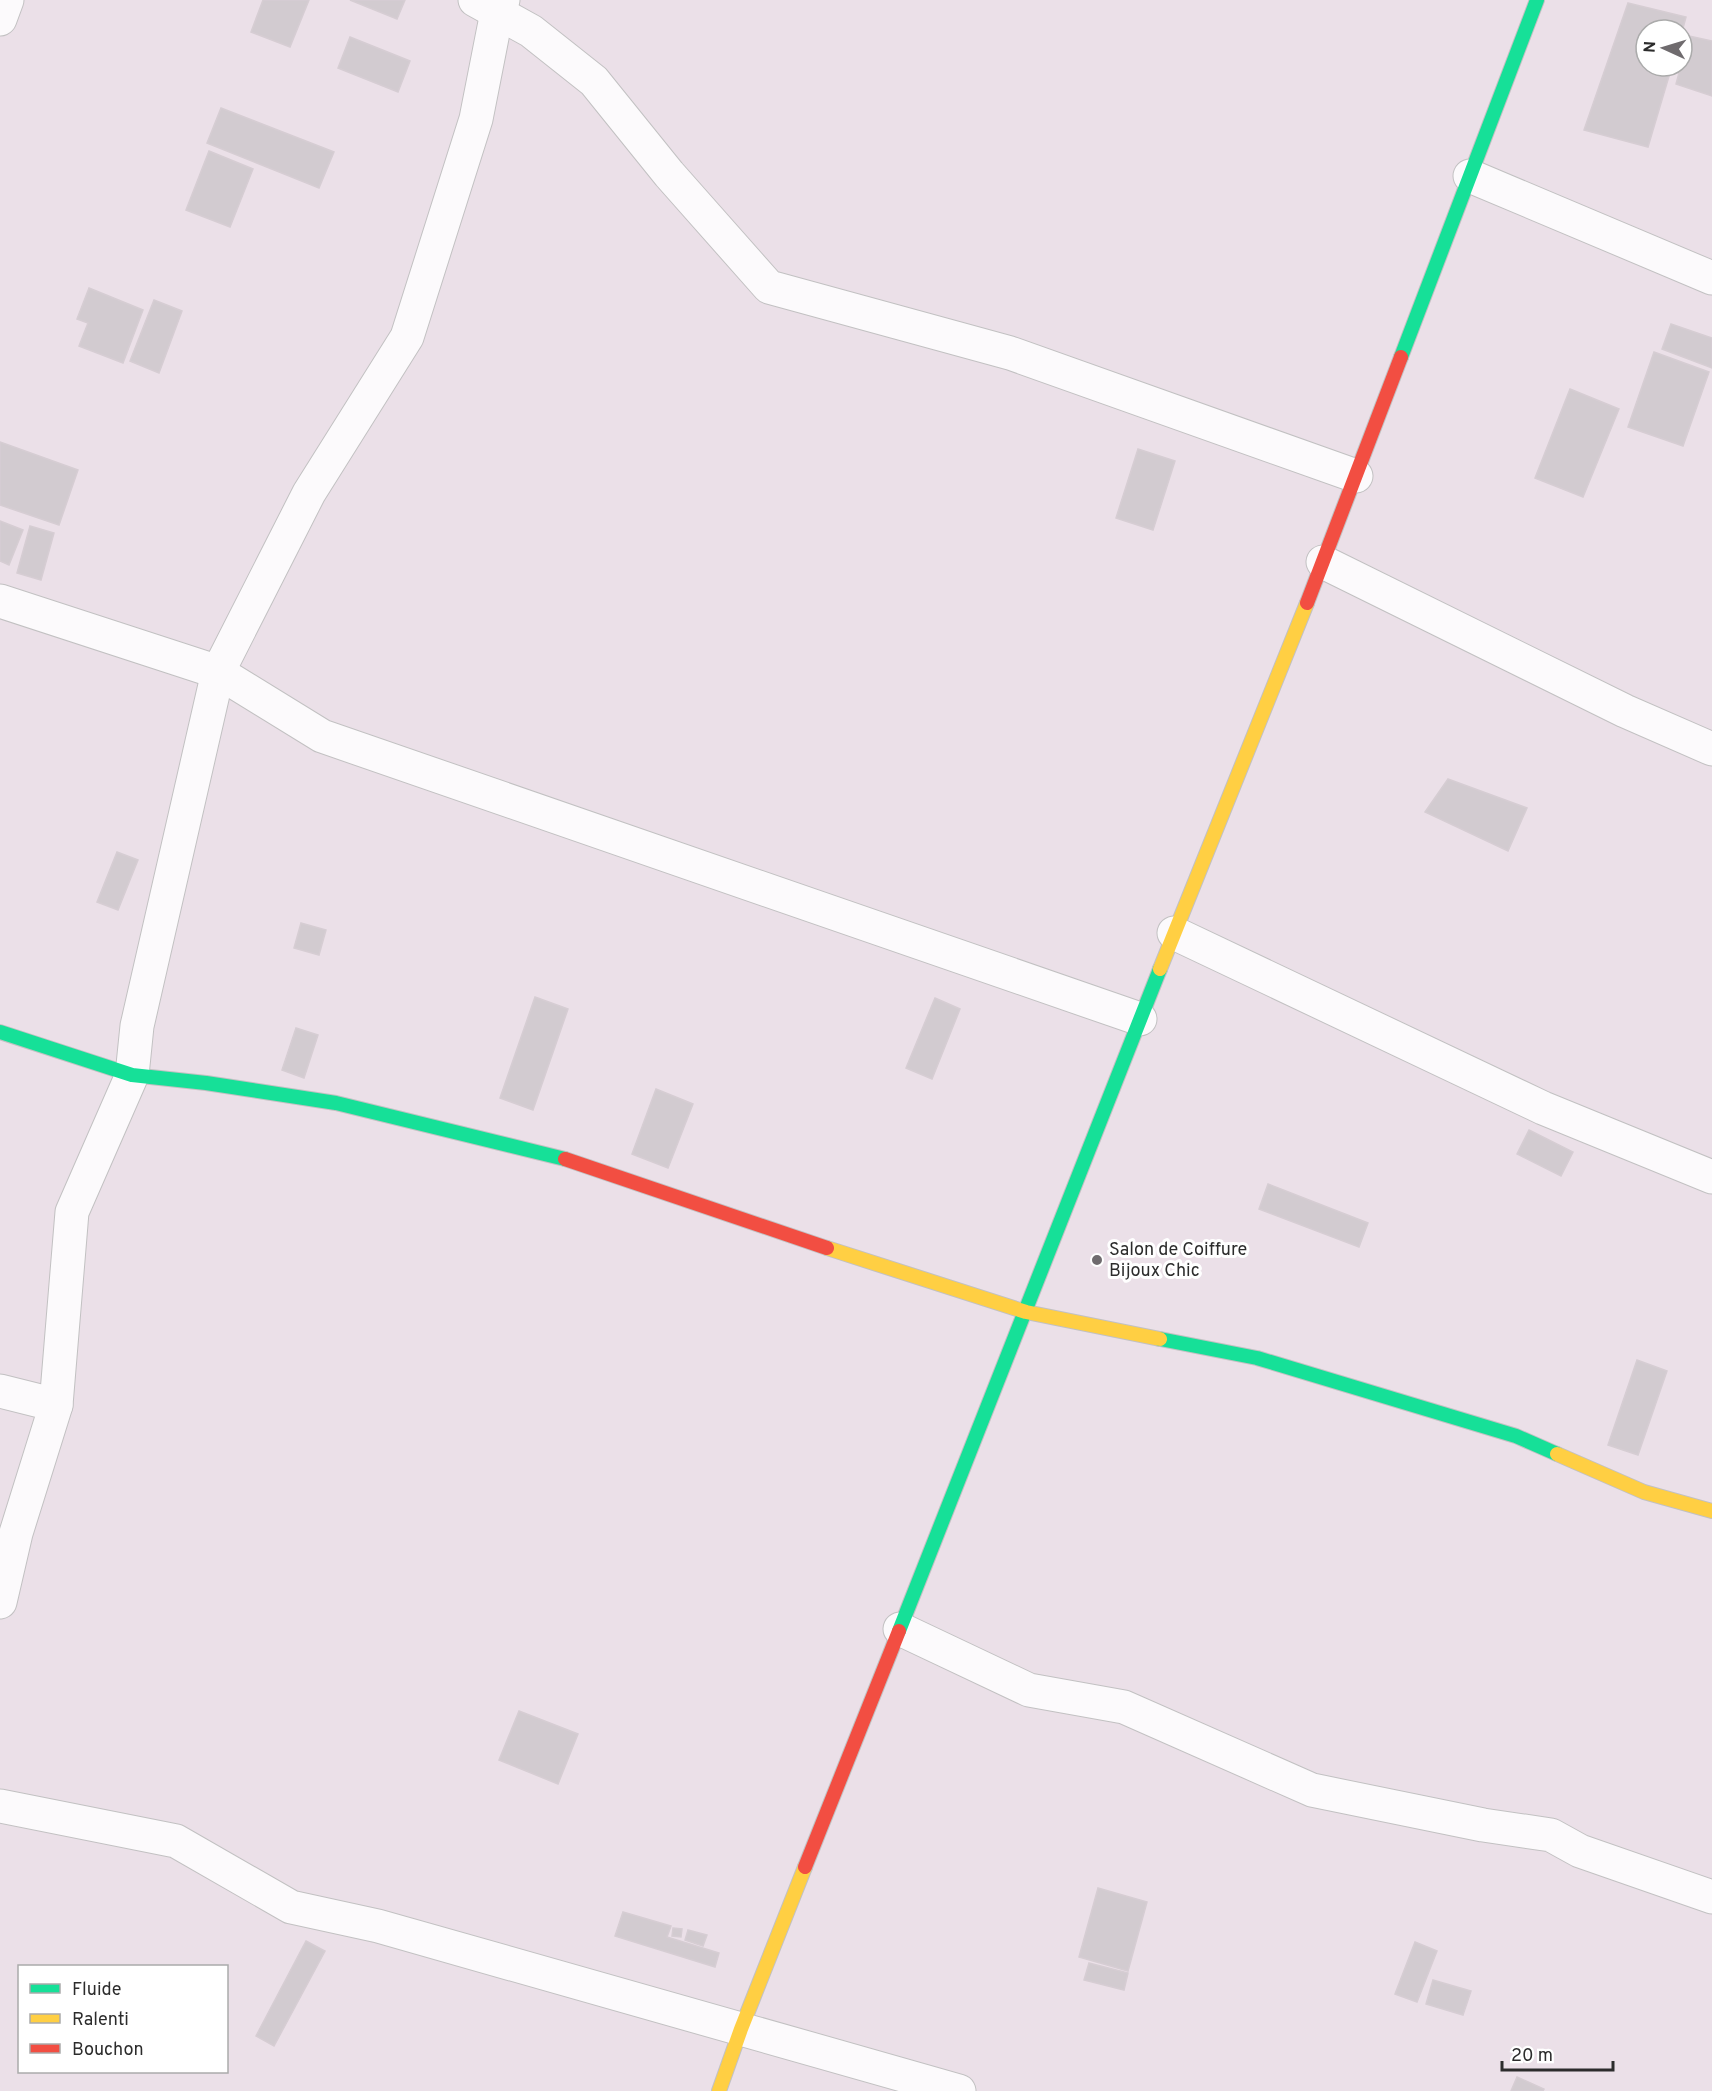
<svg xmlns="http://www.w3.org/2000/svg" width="1712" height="2091" viewBox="0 0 1712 2091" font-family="Overpass,sans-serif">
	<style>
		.building { fill: #d2cbd0; stroke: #d6cdd3; stroke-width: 1.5 }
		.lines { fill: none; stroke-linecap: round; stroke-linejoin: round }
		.street-casing { stroke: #c2c1c2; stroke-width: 35 }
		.fast-casing { stroke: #c2c1c2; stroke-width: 16 }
		.slow-casing { stroke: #c2c1c2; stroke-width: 16 }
		.jam-casing { stroke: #c2c1c2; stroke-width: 16 }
		.street { stroke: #fcfafc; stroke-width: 33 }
		.fast { stroke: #16e098; stroke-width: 14 }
		.slow { stroke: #ffcf43; stroke-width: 14 }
		.jam { stroke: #f24e42; stroke-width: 14 }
		.poi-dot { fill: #6f6b6e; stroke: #fff; stroke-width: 2 }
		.labels { text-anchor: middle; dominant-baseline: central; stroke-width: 6; stroke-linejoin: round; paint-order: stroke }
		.poi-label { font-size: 18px; fill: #2c2c2c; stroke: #fff; text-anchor: start }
	</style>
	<rect width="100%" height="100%" fill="#ebe0e8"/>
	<!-- building -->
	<g class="building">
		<path d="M263 0H309L290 47 251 32Z"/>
		<path d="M350 0H405L397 19Z"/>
		<path d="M1628 3 1686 17 1682 32V30H1646V66H1672L1648 147 1584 130Z"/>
		<path d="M1689 36 1712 41V96L1676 84Z"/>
		<path d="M350 37 410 61 398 92 338 68Z"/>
		<path d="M221 108 334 152 319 188 207 143Z"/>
		<path d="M209 151 253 169 230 227 186 210Z"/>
		<path d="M89 288 143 310 123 363 79 346 88 323 77 319Z"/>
		<path d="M154 300 182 311 159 373 130 361Z"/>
		<path d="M1671 324 1712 338V368L1662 349Z"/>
		<path d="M1654 352 1709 372 1683 446 1628 427Z"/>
		<path d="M1570 389 1619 409 1583 497 1535 478Z"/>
		<path d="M0 442 78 470 59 525 0 505Z"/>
		<path d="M1138 449 1175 461 1153 530 1116 518Z"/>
		<path d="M0 521 23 530 9 565 0 561Z"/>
		<path d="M30 526 54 533 41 580 17 573Z"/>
		<path d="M1448 779 1527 808 1508 851 1425 812Z"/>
		<path d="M117 852 138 860 118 910 97 902Z"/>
		<path d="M301 923 326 930 319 955 294 948Z"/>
		<path d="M535 997 568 1009 533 1110 500 1098Z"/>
		<path d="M935 998 960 1009 932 1079 906 1068Z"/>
		<path d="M296 1028 318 1035 304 1078 282 1070Z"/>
		<path d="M656 1089 693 1104 668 1168 632 1154Z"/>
		<path d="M1529 1130 1573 1152 1561 1176 1517 1154Z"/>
		<path d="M1268 1184 1368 1223 1359 1247 1259 1209Z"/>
		<path d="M1637 1360 1667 1371 1638 1455 1608 1445Z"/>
		<path d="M519 1711 578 1734 558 1784 499 1760Z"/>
		<path d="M1098 1888 1147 1902 1128 1971 1079 1957Z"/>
		<path d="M623 1912 671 1926 667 1937 719 1953 715 1967 615 1936Z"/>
		<path d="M673 1928 682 1929 681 1937 672 1936Z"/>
		<path d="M688 1930 707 1935 703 1946 685 1940Z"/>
		<path d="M306 1941 325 1951 274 2046 256 2036Z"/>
		<path d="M1415 1942 1437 1951 1417 2002 1395 1994Z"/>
		<path d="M1089 1963 1128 1973 1124 1990 1084 1980Z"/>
		<path d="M1433 1980 1471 1991 1463 2015 1426 2004Z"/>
		<path d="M1517 2077 1544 2089 1543 2091H1511Z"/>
	</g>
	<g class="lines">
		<!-- street casing -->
		<g class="street-casing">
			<g id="street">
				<path d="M475 0 531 31 594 81 669 174 769 287 1010 353 1356 476"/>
				<path d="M0 19 7 0"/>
				<path d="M1470 176 1712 278"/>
				<path d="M1323 562 1625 711 1712 749"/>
				<path d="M0 601 218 672 322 736 1140 1019"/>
				<path d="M1174 933 1543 1108 1712 1177"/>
				<path d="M0 1391 56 1405"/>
				<path d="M0 1602 16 1533 56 1405 72 1212 132 1075 137 1026 218 672 309 493 407 337 476 119 497 12 503 0"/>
				<path d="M900 1629 1029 1690 1124 1707 1312 1790 1483 1825 1551 1835 1580 1851 1712 1897"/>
				<path d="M0 1806 176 1841 291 1907 378 1926 959 2091"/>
			</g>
		</g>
		<!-- fast casing -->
		<g class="fast-casing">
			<g id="fast">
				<path d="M1401 357 1537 0"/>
				<path d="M0 1032 132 1075 206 1083 336 1103 565 1159"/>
				<path d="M1160 1339 1257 1358 1516 1436 1557 1454"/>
				<path d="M899 1631 1160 969"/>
			</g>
		</g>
		<!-- slow casing -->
		<g class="slow-casing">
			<g id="slow">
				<path d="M1160 969 1307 603"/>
				<path d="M827 1248 1026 1312 1160 1339"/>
				<path d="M1557 1454 1644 1492 1712 1511"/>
				<path d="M719 2091 741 2029 805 1867"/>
			</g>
		</g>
		<!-- jam casing -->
		<g class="jam-casing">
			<g id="jam">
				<path d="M1307 603 1401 357"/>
				<path d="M565 1159 827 1248"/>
				<path d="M805 1867 899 1631"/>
			</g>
		</g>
		<!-- street -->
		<use href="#street" class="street"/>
		<!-- fast -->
		<use href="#fast" class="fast"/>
		<!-- slow -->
		<use href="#slow" class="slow"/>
		<!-- jam -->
		<use href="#jam" class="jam"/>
	</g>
	<!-- markers -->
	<circle class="poi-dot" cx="1097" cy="1260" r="6"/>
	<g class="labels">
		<!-- poi labels -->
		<g class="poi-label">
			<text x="1109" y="1250">Salon de Coiffure<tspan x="1109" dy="21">Bijoux Chic</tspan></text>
		</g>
	</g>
	<!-- legend -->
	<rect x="18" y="1965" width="210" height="108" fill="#ffffff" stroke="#ababab" stroke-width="1.5"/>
	<rect x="30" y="1984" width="30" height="9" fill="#16e098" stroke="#ababab" stroke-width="1.5"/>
	<text x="72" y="1995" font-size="18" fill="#2c2c2c">Fluide</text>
	<rect x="30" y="2014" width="30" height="9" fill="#ffcf43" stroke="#ababab" stroke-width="1.5"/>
	<text x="72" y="2025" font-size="18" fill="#2c2c2c">Ralenti</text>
	<rect x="30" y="2044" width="30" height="9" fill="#f24e42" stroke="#ababab" stroke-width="1.5"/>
	<text x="72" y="2055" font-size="18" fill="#2c2c2c">Bouchon</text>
	<!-- north arrow -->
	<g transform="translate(1664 48) rotate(274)"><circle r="28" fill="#ffffff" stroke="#ababab" stroke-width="1.5"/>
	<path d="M0-4.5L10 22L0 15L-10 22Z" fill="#6f6b6e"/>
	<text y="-9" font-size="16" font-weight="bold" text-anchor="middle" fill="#2c2c2c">N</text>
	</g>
	<!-- scale -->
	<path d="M1502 2061v9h111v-9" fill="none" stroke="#2c2c2c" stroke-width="3"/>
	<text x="1511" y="2061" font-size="18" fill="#2c2c2c" stroke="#ffffff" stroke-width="4.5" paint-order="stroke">20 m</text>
</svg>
